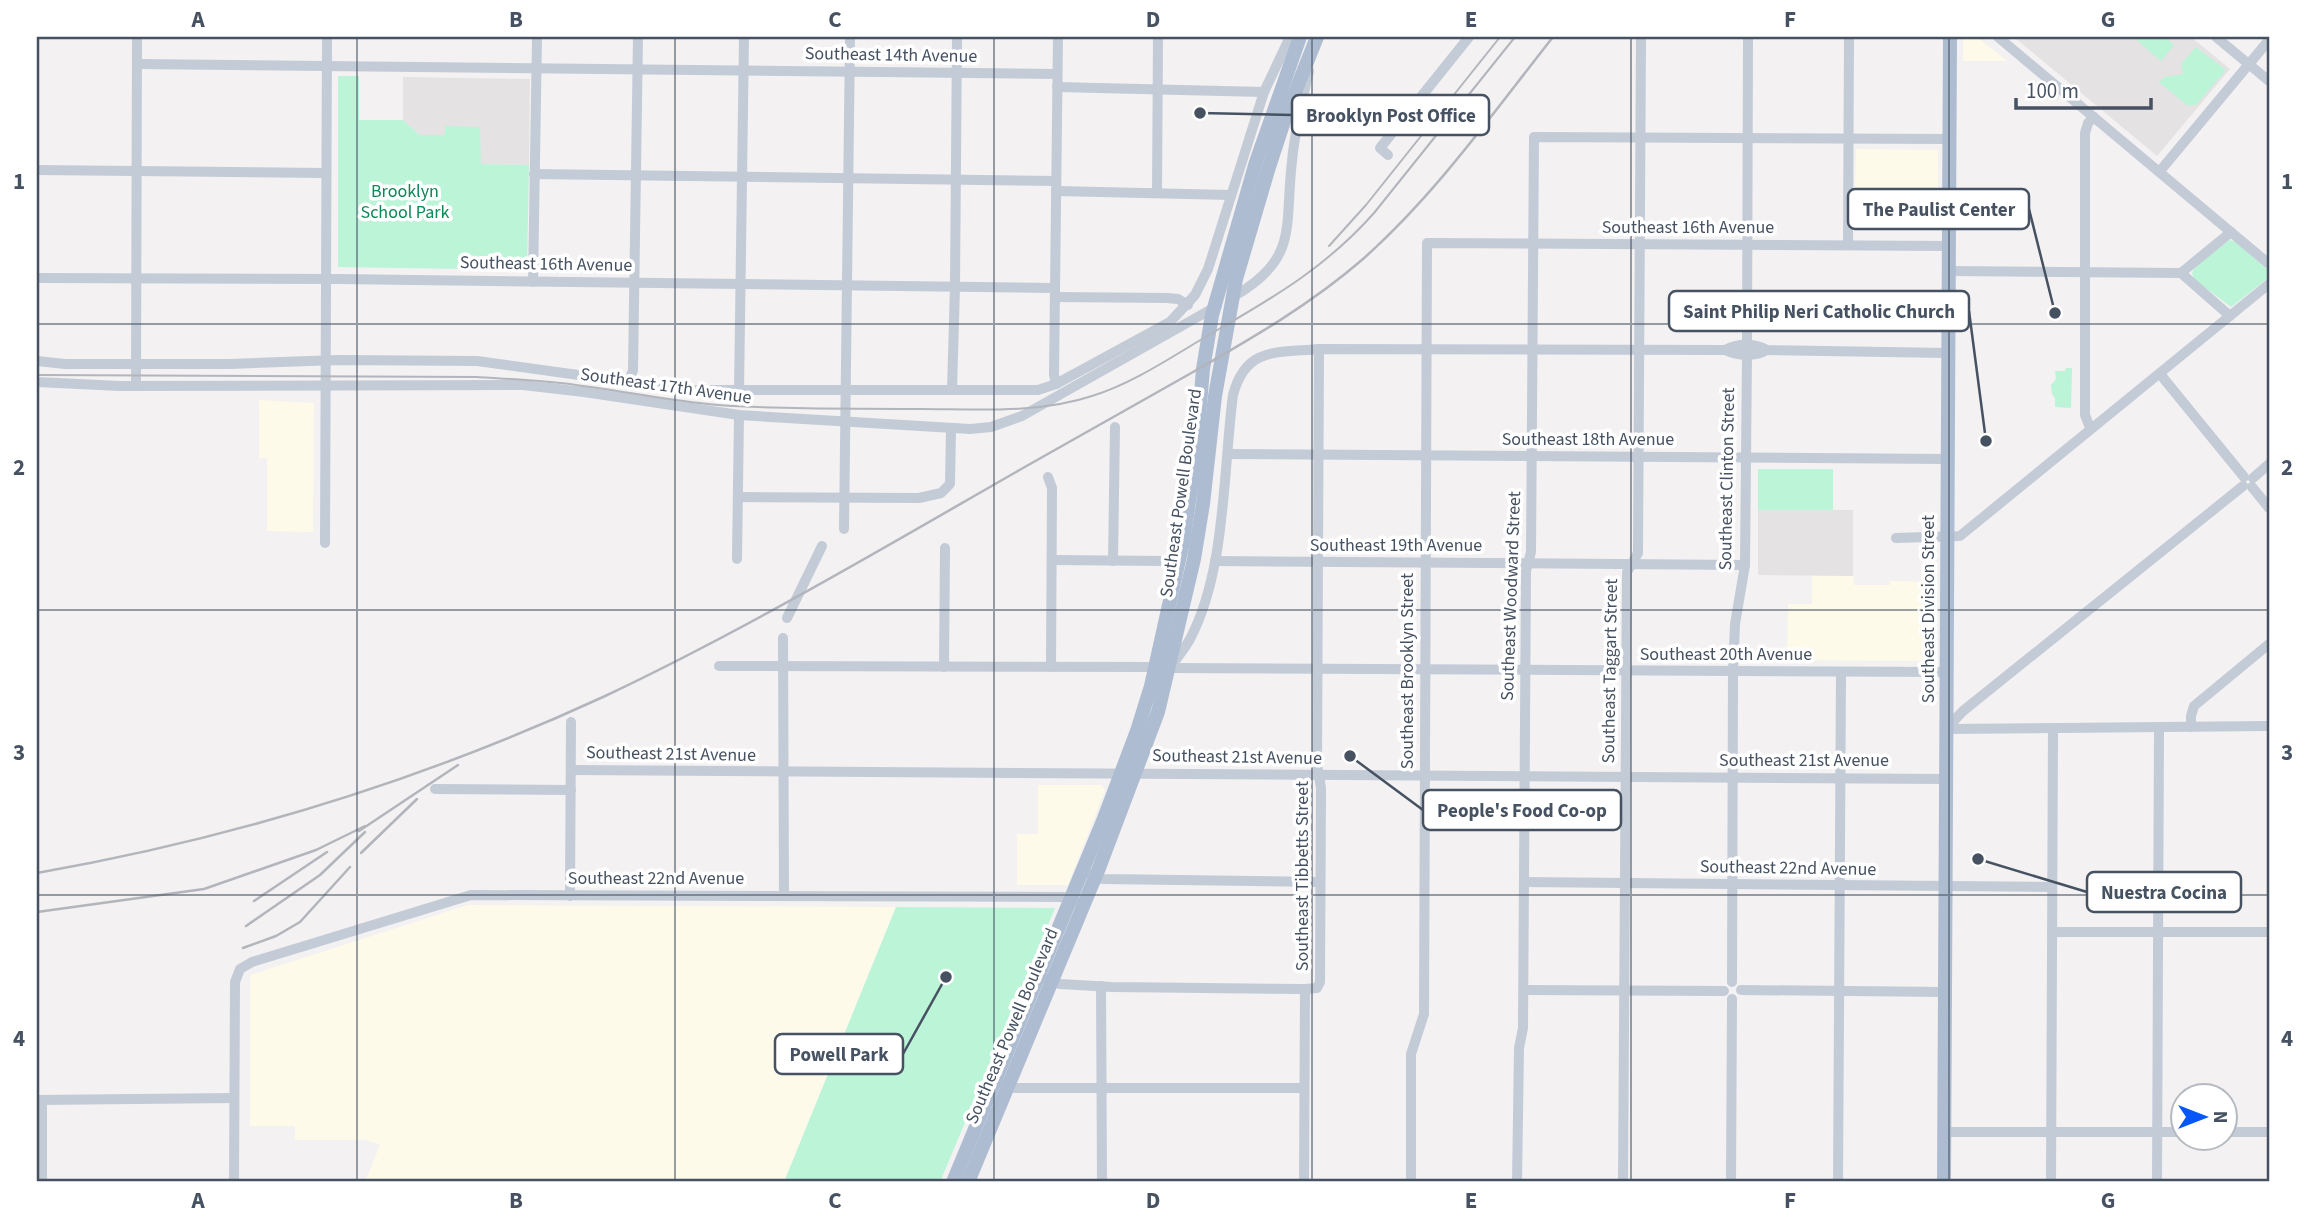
<svg xmlns="http://www.w3.org/2000/svg" width="2306" height="1219" viewBox="0 0 2306 1219" font-family="'Source Sans 3',sans-serif">
	<style>
		.commercial { fill: #fefaea }
		.education { fill: #e5e2e3 }
		.green { fill: #bcf4d8 }
		.lines { fill: none; stroke-linecap: round; stroke-linejoin: round }
		.minor { stroke: #c3cbd7; stroke-width: 10 }
		.major { stroke: #aebcd2; stroke-width: 14 }
		.tram { stroke: #b2b5bc; stroke-width: 2 }
		.rail { stroke: #b2b5bc; stroke-width: 2.5 }
		.grid { fill: none; stroke: #465261; stroke-width: 2; stroke-opacity: 0.55 }
		.labels { text-anchor: middle; dominant-baseline: central; stroke-width: 7; stroke-linejoin: round; paint-order: stroke }
		.street-label { font-size: 18px; fill: #465261; stroke: #fff }
		.park-label { font-size: 18px; fill: #0e8656; stroke: #fff }
		.leader { fill: none; stroke: #465261; stroke-width: 2.5 }
		.callout-dot { fill: #465261; stroke: #fff; stroke-width: 2.5 }
		.callout { fill: #fff; stroke: #465261; stroke-width: 2.5 }
		.callout-label { font-size: 19px; text-anchor: middle; font-weight: bold; fill: #465261 }
		.neatline { fill: none; stroke: #465261; stroke-width: 2.5 }
		.grid-label { font-size: 23px; text-anchor: middle; font-weight: bold; fill: #465261 }
	</style>
	<rect width="100%" height="100%" fill="#f3f1f1"/>
	<!-- commercial -->
	<g class="commercial">
		<path d="M1963 37H1977L2007 61H1963Z"/>
		<path d="M1856 149 1938 150V191L1855 190Z"/>
		<path d="M259 400 314 403 313 532 267 531V458H259Z"/>
		<path d="M1812 575 1853 576 1854 585H1890V581L1935 582 1933 658 1929 661 1787 660 1788 604H1812Z"/>
		<path d="M1038 785H1101L1105 790 1068 885H1017V834H1038Z"/>
		<path d="M468 905 896 907 784 1182H365L380 1145 366 1140H295V1126H250V975Z"/>
	</g>
	<!-- education -->
	<g class="education">
		<path d="M2014 37H2191L2230 69 2157 156Z"/>
		<path d="M403 77 530 79 529 165 480 164V127H445V135H420L403 120Z"/>
		<path d="M1758 510H1853V576L1758 575Z"/>
	</g>
	<!-- green -->
	<g class="green">
		<path d="M2133 37H2165L2174 45 2161 61Z"/>
		<path d="M2196 47 2226 70 2196 105 2188 106 2159 82 2164 77 2183 74 2181 64Z"/>
		<path d="M338 76H359V120H403L420 135H445V126L480 127 481 164 529 165 527 270 338 267Z"/>
		<path d="M2229 240 2236 242 2269 271 2268 278 2231 307 2194 279 2192 273 2194 268Z"/>
		<path d="M2066 368H2072L2071 408 2055 407V398L2052 394 2051 385 2056 379 2055 371H2065Z"/>
		<rect x="1758" y="469" width="75" height="41"/>
		<path d="M896 907 1055 908 940 1182H784Z"/>
	</g>
	<g class="lines">
		<!-- minor -->
		<g class="minor">
			<path d="M1998 37 2269 264"/>
			<path d="M2216 37 2269 81"/>
			<path d="M137 64 1057 74"/>
			<path d="M1057 87 1264 92"/>
			<path d="M1388 155 1380 148 1469 37"/>
			<path d="M37 170 326 173"/>
			<path d="M2160 171 2269 40"/>
			<path d="M534 174 1056 181"/>
			<path d="M1056 191 1231 195"/>
			<path d="M1157 193 1158 37"/>
			<path d="M1848 245 1849 37"/>
			<path d="M1949 271 2181 273"/>
			<path d="M37 278 337 279 1055 288"/>
			<path d="M533 282 537 37"/>
			<path d="M1055 297 1167 298 1178 299 1188 305"/>
			<path d="M1231 298C1300 259 1284 228 1292 161 1295 130 1302 101 1309 71"/>
			<path d="M2230 316 2181 273 2231 232"/>
			<path d="M1747 345 1748 37"/>
			<path d="M1725 350C1738 343 1754 343 1767 350L1948 353"/>
			<path d="M37 361 65 364H230L337 360 477 361 687 390H1038L1056 384 1170 322 1195 295 1208 269 1264 92 1290 37"/>
			<path d="M2160 374 2244 477"/>
			<path d="M629 381 633 370 638 37"/>
			<path d="M37 382 120 386 523 385 584 392 739 415 970 429 991 427 1022 416 1217 306"/>
			<path d="M1056 384 1054 375 1058 37"/>
			<path d="M136 386 137 37"/>
			<path d="M952 390 955 286 957 37"/>
			<path d="M739 391 744 37"/>
			<path d="M2090 428 2085 415V133L2088 123 2094 117"/>
			<path d="M1228 454 1948 459"/>
			<path d="M1048 477 1052 488 1051 667"/>
			<path d="M2253 478 2269 464"/>
			<path d="M2252 487 2269 508"/>
			<path d="M738 497 919 498 941 493 950 484 951 429"/>
			<path d="M844 529 850 37"/>
			<path d="M1896 538 1960 536 2269 284"/>
			<path d="M325 543 327 37"/>
			<path d="M737 559 739 415"/>
			<path d="M1053 560 1165 561"/>
			<path d="M1113 561 1115 427"/>
			<path d="M1215 561 1745 565"/>
			<path d="M787 618 822 546"/>
			<path d="M783 638 784 895"/>
			<path d="M719 666 1156 667"/>
			<path d="M1171 666C1178 657 1185 648 1190 639 1226 571 1223 471 1233 395 1246 346 1278 353 1319 349L1725 350C1738 356 1755 357 1767 350"/>
			<path d="M944 667 945 548"/>
			<path d="M1170 668 1946 672"/>
			<path d="M2191 727V716L2194 706 2269 644"/>
			<path d="M1946 729 1963 711 2243 486"/>
			<path d="M1946 729 2269 726"/>
			<path d="M571 770 1946 779"/>
			<path d="M435 789 571 790"/>
			<path d="M1089 874 1103 879 1320 882"/>
			<path d="M1524 882 2052 887"/>
			<path d="M570 896 571 722"/>
			<path d="M2052 932H2269"/>
			<path d="M1045 978 1060 984 1112 987 1305 989 1317 988 1320 982 1321 788 1317 764 1319 349"/>
			<path d="M1732 982 1733 671 1735 624 1745 565 1747 354"/>
			<path d="M1101 986 1102 1182"/>
			<path d="M1524 990 1724 991"/>
			<path d="M1741 990 1945 992"/>
			<path d="M1003 1084 1015 1088H1304"/>
			<path d="M37 1100 234 1098"/>
			<path d="M1944 1132H2184"/>
			<path d="M2226 1132H2269"/>
			<path d="M42 1182V1100"/>
			<path d="M234 1182 235 982 240 969 252 962 471 895 1064 897 1075 901"/>
			<path d="M1304 1182 1305 989"/>
			<path d="M1411 1182V1054L1424 1014 1427 243 1949 246"/>
			<path d="M1517 1182 1519 1048 1523 1028 1526 571 1531 552 1534 137 1949 139"/>
			<path d="M1623 1182 1627 572 1638 553 1641 37"/>
			<path d="M1731 1182 1732 999"/>
			<path d="M1838 1182 1841 672"/>
			<path d="M2051 1182 2053 728"/>
			<path d="M2157 1182 2159 728"/>
		</g>
		<!-- major -->
		<g class="major">
			<path d="M953 1182 1103 821 1137 731 1151 686 1183 542 1196 454 1203 369 1212 315 1256 162 1300 37"/>
			<path d="M968 1182 1099 868 1158 712 1194 559 1203 504 1215 396 1236 279 1269 167 1286 115 1317 37"/>
			<path d="M1944 1182 1950 37"/>
		</g>
		<!-- tram -->
		<g class="tram">
			<path d="M1329 246 1366 205 1500 37"/>
			<path d="M37 375 476 377C509 379 543 380 576 385 623 391 670 401 718 405 784 410 852 408 919 409 975 409 1038 414 1092 396 1135 383 1179 352 1219 329 1278 295 1328 265 1374 213L1515 37"/>
		</g>
		<!-- rail -->
		<g class="rail">
			<path d="M359 831 458 765"/>
			<path d="M361 853 417 799"/>
			<path d="M37 873C231 839 423 780 603 697 747 629 885 547 1023 468 1077 437 1132 407 1186 376 1247 341 1309 306 1363 259 1436 194 1493 113 1553 37"/>
			<path d="M254 901 327 852"/>
			<path d="M37 912 204 889 316 850 365 826"/>
			<path d="M246 926 320 875 365 832"/>
			<path d="M243 948 276 936 300 922 350 867"/>
		</g>
	</g>
	<!-- grid -->
	<path class="grid" d="M357 37V1182M675 37V1182M994 37V1182M1312 37V1182M1631 37V1182M1949 37V1182M37 324H2269M37 610H2269M37 895H2269"/>
	<g class="labels">
		<!-- street labels -->
		<g class="street-label">
			<text transform="translate(891 55) rotate(1)">Southeast 14th Avenue</text>
			<text x="1688" y="227">Southeast 16th Avenue</text>
			<text transform="translate(546 264) rotate(1)">Southeast 16th Avenue</text>
			<text transform="translate(666 386) rotate(8)">Southeast 17th Avenue</text>
			<text x="1588" y="439">Southeast 18th Avenue</text>
			<text transform="translate(1727 479) rotate(-89)">Southeast Clinton Street</text>
			<text transform="translate(1181 493) rotate(-82)">Southeast Powell Boulevard</text>
			<text x="1396" y="545">Southeast 19th Avenue</text>
			<text transform="translate(1511 596) rotate(-88)">Southeast Woodward Street</text>
			<text transform="translate(1928 609) rotate(-90)">Southeast Division Street</text>
			<text x="1726" y="654">Southeast 20th Avenue</text>
			<text transform="translate(1407 671) rotate(-90)">Southeast Brooklyn Street</text>
			<text transform="translate(1610 671) rotate(-89)">Southeast Taggart Street</text>
			<text transform="translate(671 754) rotate(1)">Southeast 21st Avenue</text>
			<text transform="translate(1237 757) rotate(1)">Southeast 21st Avenue</text>
			<text x="1804" y="760">Southeast 21st Avenue</text>
			<text transform="translate(1788 868) rotate(1)">Southeast 22nd Avenue</text>
			<text transform="translate(1302 876) rotate(-90)">Southeast Tibbetts Street</text>
			<text x="656" y="878">Southeast 22nd Avenue</text>
			<text transform="translate(1012 1026) rotate(-67)">Southeast Powell Boulevard</text>
		</g>
		<!-- park labels -->
		<g class="park-label">
			<text x="405" y="191">Brooklyn<tspan x="405" dy="21">School Park</tspan></text>
		</g>
	</g>
	<!-- callouts -->
	<path class="leader" d="M1200 113L1292 115M2055 313L2029 209M1986 441L1969 311M1350 756L1423 810M1978 859L2087 892M946 977L903 1054"/>
	<g class="callout-dot">
		<circle cx="1200" cy="113" r="7"/>
		<circle cx="2055" cy="313" r="7"/>
		<circle cx="1986" cy="441" r="7"/>
		<circle cx="1350" cy="756" r="7"/>
		<circle cx="1978" cy="859" r="7"/>
		<circle cx="946" cy="977" r="7"/>
	</g>
	<g class="callout">
		<rect x="1292" y="95" width="197" height="40" rx="7"/>
		<rect x="1848" y="189" width="181" height="40" rx="7"/>
		<rect x="1669" y="291" width="300" height="40" rx="7"/>
		<rect x="1423" y="790" width="198" height="40" rx="7"/>
		<rect x="2087" y="872" width="154" height="40" rx="7"/>
		<rect x="775" y="1034" width="128" height="40" rx="7"/>
	</g>
	<g class="callout-label">
		<text x="1391" y="122">Brooklyn Post Office</text>
		<text x="1939" y="216">The Paulist Center</text>
		<text x="1819" y="318">Saint Philip Neri Catholic Church</text>
		<text x="1522" y="817">People's Food Co-op</text>
		<text x="2164" y="899">Nuestra Cocina</text>
		<text x="839" y="1061">Powell Park</text>
	</g>
	<!-- border -->
	<rect width="2306" height="1219" fill="none" stroke="#ffffff" stroke-width="77"/>
	<!-- north arrow -->
	<g transform="translate(2204 1117) rotate(90)"><circle r="33" fill="#ffffff" stroke="#b5bac0" stroke-width="2"/>
	<path d="M0-5L12 26L0 18L-12 26Z" fill="#0656f8"/>
	<text y="-10" font-size="19" font-weight="bold" text-anchor="middle" fill="#465261">N</text>
	</g>
	<!-- scale -->
	<path d="M2016 98v10h135v-10" fill="none" stroke="#465261" stroke-width="3.5"/>
	<text x="2026" y="98" font-size="21" fill="#465261" stroke="#ffffff" stroke-width="5" paint-order="stroke">100 m</text>
	<rect x="38" y="38" width="2230" height="1142" class="neatline"/>
	<g class="grid-label">
		<text x="198" y="27">A</text>
		<text x="516" y="27">B</text>
		<text x="835" y="27">C</text>
		<text x="1153" y="27">D</text>
		<text x="1471" y="27">E</text>
		<text x="1790" y="27">F</text>
		<text x="2108" y="27">G</text>
		<text x="19" y="189">1</text>
		<text x="2287" y="189">1</text>
		<text x="19" y="475">2</text>
		<text x="2287" y="475">2</text>
		<text x="19" y="760">3</text>
		<text x="2287" y="760">3</text>
		<text x="19" y="1046">4</text>
		<text x="2287" y="1046">4</text>
		<text x="198" y="1208">A</text>
		<text x="516" y="1208">B</text>
		<text x="835" y="1208">C</text>
		<text x="1153" y="1208">D</text>
		<text x="1471" y="1208">E</text>
		<text x="1790" y="1208">F</text>
		<text x="2108" y="1208">G</text>
	</g>
</svg>
